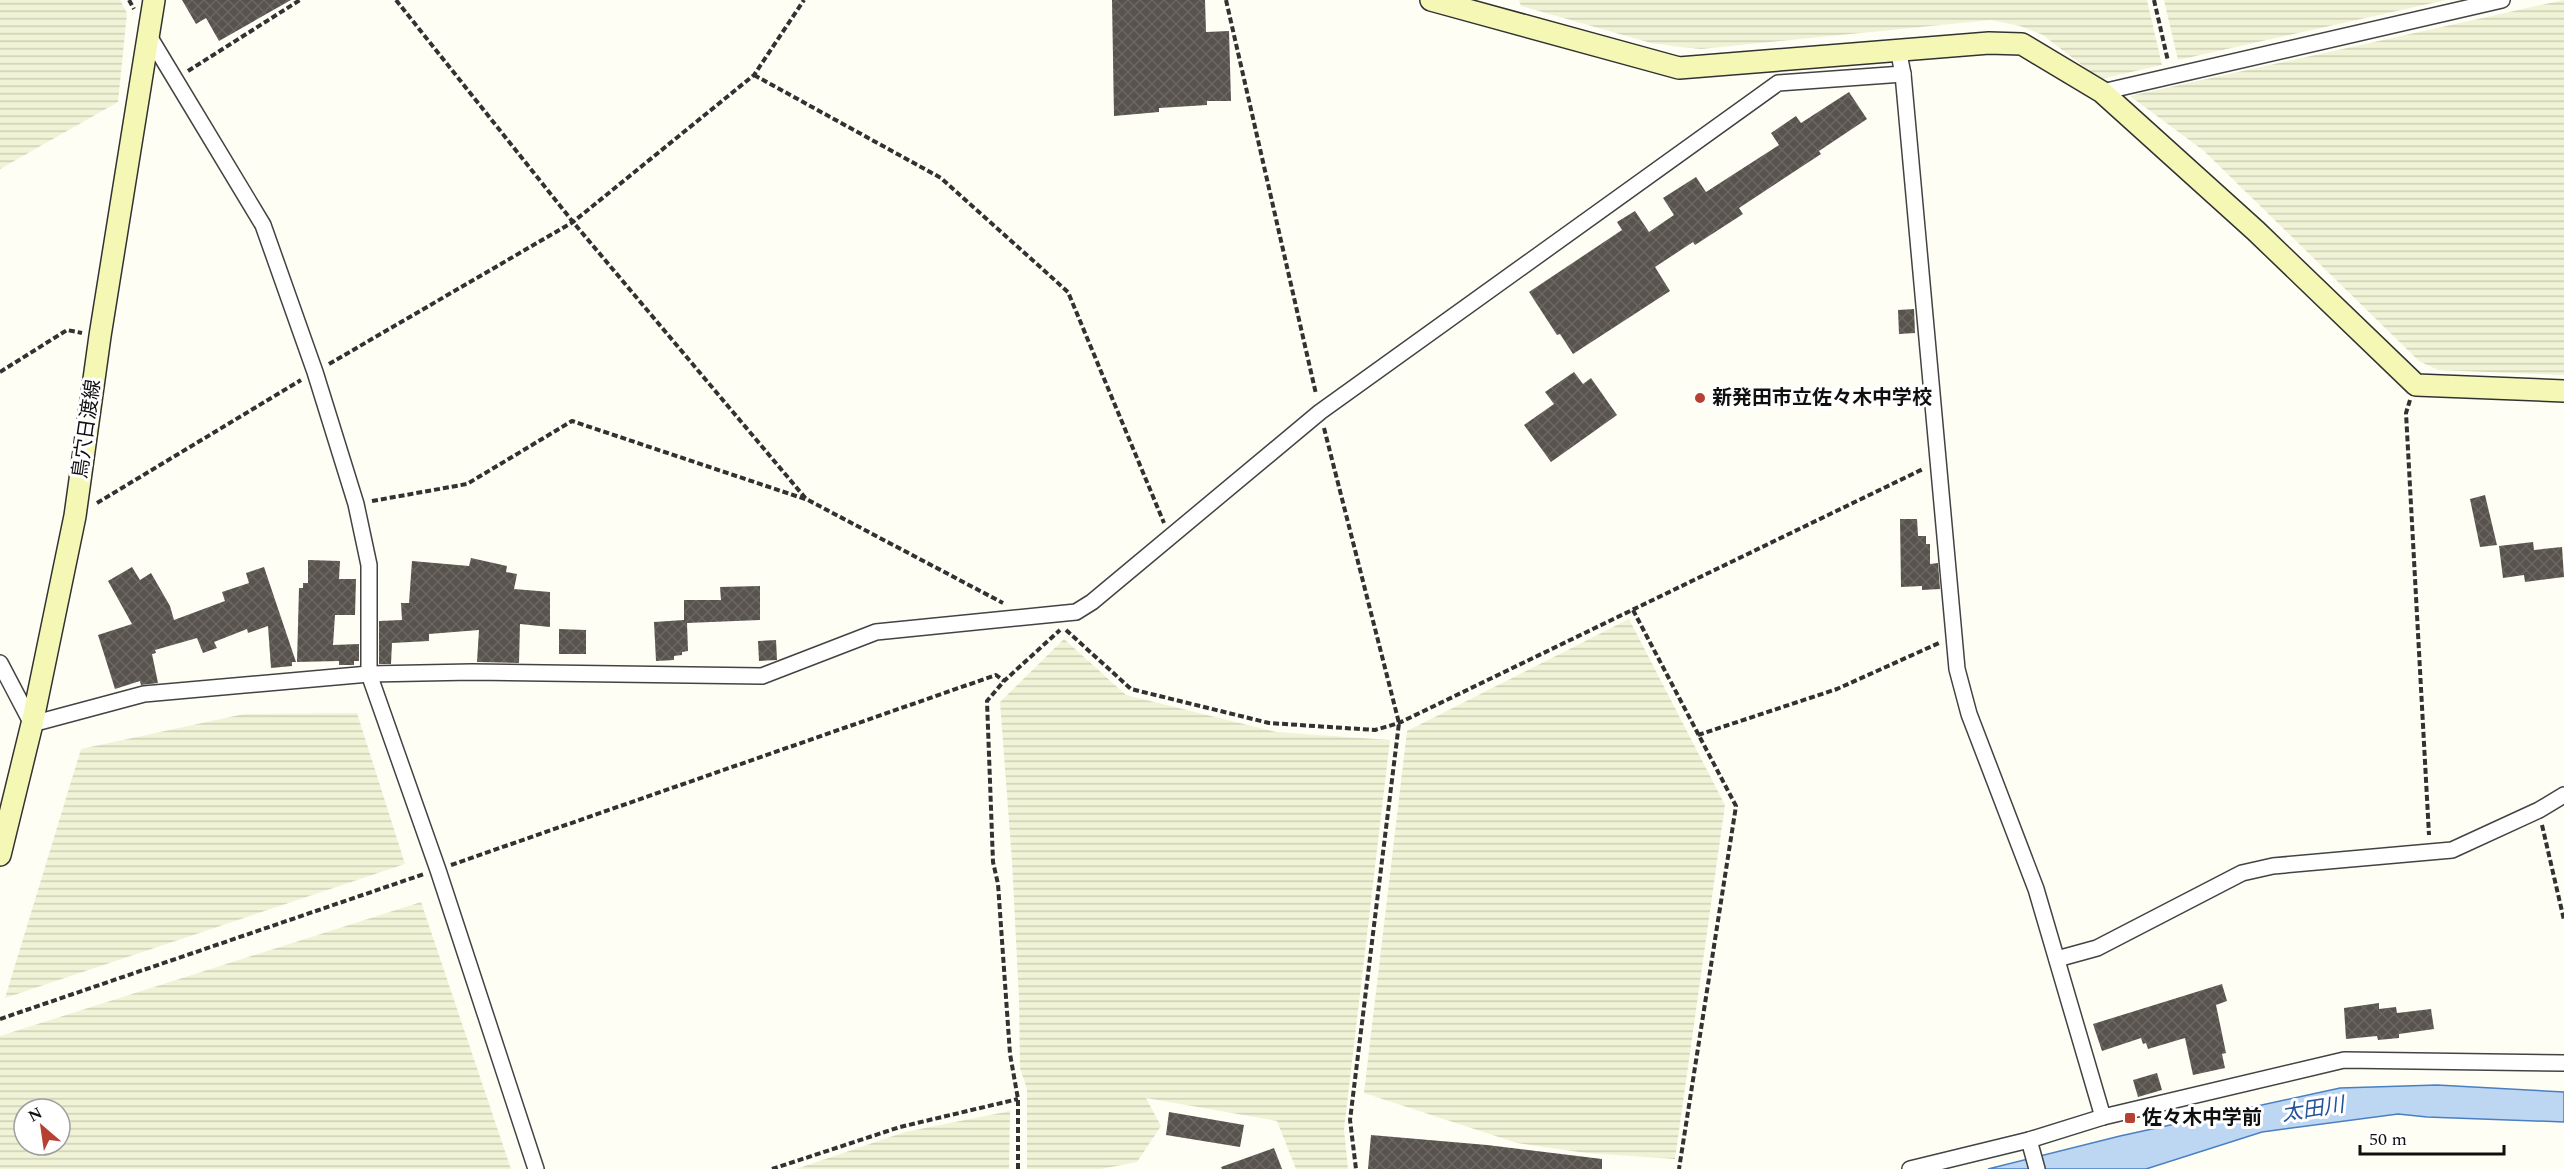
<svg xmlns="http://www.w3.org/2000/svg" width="2564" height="1169" viewBox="0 0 2564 1169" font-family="Spectral,'Noto Sans JP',serif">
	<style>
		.farmland { fill: url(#farmland-rules); fill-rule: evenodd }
		.water { fill: #bdd6f2; stroke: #4a7fc3; stroke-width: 1.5 }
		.building { fill: url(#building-cross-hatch) }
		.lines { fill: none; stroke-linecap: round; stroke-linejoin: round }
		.street-casing { stroke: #434343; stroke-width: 18 }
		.secondary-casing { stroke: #323232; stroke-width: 24 }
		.path { stroke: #323232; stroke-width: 4; stroke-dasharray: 6 3; stroke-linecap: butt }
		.street { stroke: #fff; stroke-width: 15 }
		.secondary { stroke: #f5f8b5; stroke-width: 21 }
		.poi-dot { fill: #b64133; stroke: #fff; stroke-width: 2 }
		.labels { text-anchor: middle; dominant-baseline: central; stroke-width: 6; stroke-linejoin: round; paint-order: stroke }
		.poi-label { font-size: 20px; font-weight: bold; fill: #101010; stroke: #fff; text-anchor: start }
		.street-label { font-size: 20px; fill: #101010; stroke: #fff }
		.water-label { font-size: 21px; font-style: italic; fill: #235399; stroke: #fff }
	</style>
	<defs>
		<pattern id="farmland-rules" width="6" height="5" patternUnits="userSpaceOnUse" patternTransform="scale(1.5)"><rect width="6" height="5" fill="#f1f3d6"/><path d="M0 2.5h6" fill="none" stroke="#cecfb7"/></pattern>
		<pattern id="building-cross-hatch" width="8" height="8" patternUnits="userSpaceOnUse" patternTransform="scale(1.5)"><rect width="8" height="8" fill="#58534d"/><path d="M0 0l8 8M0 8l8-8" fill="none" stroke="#6b6762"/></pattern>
	</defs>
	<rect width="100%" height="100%" fill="#fefef5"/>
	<!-- farmland -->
	<g class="farmland">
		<path d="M0 0H120L127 13 118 102 0 169Z"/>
		<path d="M1519 0H2147L2162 65 2100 79 2043 35 2020 26 1991 20 1701 49 1681 47 1651 43 1521 6Z"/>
		<path d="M2164 0H2446L2178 60Z"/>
		<path d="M2564 0V375L2438 370 2419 361 2204 151 2130 96Z"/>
		<path d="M1629 619 1725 805 1675 1159 1586 1153 1517 1143 1364 1093 1407 731Z"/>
		<path d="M1064 639 1126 695 1276 732 1390 740 1344 1129 1348 1169H1296L1277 1121 1146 1098 1161 1126 1137 1162 1101 1169H1027V1089L1020 1068 1019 1000 1012 861 1000 702Z"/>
		<path d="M357 713 405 864 5 998 81 749 244 714Z"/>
		<path d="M421 902 511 1169H0V1036ZM24 1109H60V1145H24Z"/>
		<path d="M1010 1111 1009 1169H796L905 1132Z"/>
	</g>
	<!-- water -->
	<path class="water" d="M2437 1085 2564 1092V1122L2427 1117 2398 1114 2262 1132 2146 1169H1988L2120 1136 2340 1088Z"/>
	<!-- building -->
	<g class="building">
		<path d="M182 0H291L219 41 206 18 196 24Z"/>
		<path d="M1112 0H1205L1206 32 1229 31 1231 101H1207V105L1159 108V112L1114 116Z"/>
		<path d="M1849 92 1867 119 1819 151 1821 154 1739 208 1743 214 1695 245 1693 242 1655 267 1670 291 1573 354 1560 334 1557 335 1529 292 1622 230 1617 222 1635 211 1649 232 1674 215 1663 198 1696 177 1706 192 1779 145 1771 133 1796 116 1801 123Z"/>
		<path d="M1914 309 1915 333 1899 334 1898 310Z"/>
		<path d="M1574 372 1583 384 1591 378 1617 415 1551 462 1524 425 1554 404 1545 392Z"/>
		<path d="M2485 495 2497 545 2480 547 2470 499Z"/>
		<path d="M1900 519H1917L1918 536H1926V544H1930V564L1938 563 1940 589 1922 590V586L1901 587Z"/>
		<path d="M2533 542 2534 550 2562 547 2564 577 2525 582 2524 575 2503 578 2499 546Z"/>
		<path d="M471 558 507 566 506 572 517 574 514 589 550 592V627L520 624 519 663 477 662 479 630 429 634V641L392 643 391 664H379V621L402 620 401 603H409L412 561 469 566Z"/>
		<path d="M308 560 340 561 339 579H356L355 615H335L333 645 359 644V661H354V665H339V661L297 662 299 588H303V583H308Z"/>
		<path d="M132 567 140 580 151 573 170 606 174 620 225 601 222 592 249 583 246 573 264 567 296 662H292V666L271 668 268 626 248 633 247 629 214 642 217 648 203 653 197 638 155 650 156 653 152 654 158 683 141 685 140 681 115 689 98 635 132 624 108 581Z"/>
		<path d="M760 586V620L687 623 688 651 682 652V655L674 656V660L656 661 654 622 684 620V600H721L720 587Z"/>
		<path d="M559 629 586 630V654H559Z"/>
		<path d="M776 640 777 660 759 661 758 641Z"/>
		<path d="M2222 984 2227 1001 2216 1005 2226 1053 2222 1054 2225 1068 2193 1075 2185 1038 2148 1049 2146 1043 2143 1044 2141 1038 2102 1051 2093 1024Z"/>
		<path d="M2379 1003V1009L2396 1007 2397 1013 2431 1009 2434 1029 2399 1034V1038L2378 1040 2377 1036 2346 1039 2344 1008Z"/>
		<path d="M2157 1073 2162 1090 2138 1097 2133 1080Z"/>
		<path d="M1169 1112 1244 1125 1240 1147 1166 1135Z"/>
		<path d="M1371 1135 1487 1145 1602 1159V1169H1368Z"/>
		<path d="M1274 1148 1282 1169H1222L1221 1167Z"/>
	</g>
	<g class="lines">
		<!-- street casing -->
		<g class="street-casing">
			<g id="street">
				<path d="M149 36 263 225 315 372 356 504 369 565V674L438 870 536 1169"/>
				<path d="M1898 49 1903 74 1957 669 1969 714 2036 889 2103 1117"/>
				<path d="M2102 92 2502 0"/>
				<path d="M0 663 32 724 144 694 369 674 472 672 762 676 876 632 1076 612 1092 602 1320 412 1778 83 1903 74"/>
				<path d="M2057 959 2097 948 2242 873 2273 866 2452 850 2539 810 2564 795"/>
				<path d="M2029 1140 2037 1169"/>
				<path d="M1910 1169 2029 1140 2103 1117 2344 1060 2564 1063"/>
			</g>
		</g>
		<!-- secondary casing -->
		<g class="secondary-casing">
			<g id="secondary">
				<path d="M1431 0 1679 68 1989 43 2022 44 2102 92 2256 231 2416 385 2564 391"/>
				<path d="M0 855 32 724 75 516 100 336 154 0"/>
			</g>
		</g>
		<!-- path -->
		<g class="path">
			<path d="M129 0 134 9"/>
			<path d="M396 0 573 222 807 500"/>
			<path d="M1226 0 1316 394"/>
			<path d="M2154 0 2168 61"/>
			<path d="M188 71 300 0"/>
			<path d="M754 75 941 178 1068 292 1164 523"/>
			<path d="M329 364 573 222 754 75 804 0"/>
			<path d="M0 372 67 330 82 333"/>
			<path d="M2410 400 2406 413 2429 835"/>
			<path d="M1324 428 1399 723 1350 1120 1356 1169"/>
			<path d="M372 501 467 484 572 421 808 500 1003 603"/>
			<path d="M97 503 301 380"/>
			<path d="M1633 610 1736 806 1679 1169"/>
			<path d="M1066 630 1131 689 1269 723 1375 730 1399 723 1923 469"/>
			<path d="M1698 735 1837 689 1939 643"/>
			<path d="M2542 825 2564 920"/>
			<path d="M451 865 996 675 1004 681"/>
			<path d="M0 1019 424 874"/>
			<path d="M772 1169 900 1127 1018 1099"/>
			<path d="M1018 1169V1099L1010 1054 998 884 993 862 987 701 1004 681 1060 630"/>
		</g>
		<!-- street -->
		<use href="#street" class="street"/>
		<!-- secondary -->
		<use href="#secondary" class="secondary"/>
	</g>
	<!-- markers -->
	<g class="poi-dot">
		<circle cx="1700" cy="398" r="6"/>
		<rect x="2124" y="1112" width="12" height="12" rx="3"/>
	</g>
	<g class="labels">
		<!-- poi labels -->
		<g class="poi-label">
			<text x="1712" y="398">新発田市立佐々木中学校</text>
			<text x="2142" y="1118">佐々木中学前</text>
		</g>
		<!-- street labels -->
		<g class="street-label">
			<text transform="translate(87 429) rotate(-82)">鳥穴日渡線</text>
		</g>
		<!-- water labels -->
		<g class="water-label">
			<text transform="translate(2313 1110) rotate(-9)">太田川</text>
		</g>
	</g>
	<!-- north arrow -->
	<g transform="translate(42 1127) rotate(331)"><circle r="28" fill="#ffffff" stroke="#9f9f9f" stroke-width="1.5"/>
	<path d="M0-4.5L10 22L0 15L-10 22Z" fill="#b64133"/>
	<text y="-9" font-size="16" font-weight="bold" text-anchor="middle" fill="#101010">N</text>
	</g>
	<!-- scale -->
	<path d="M2360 1145v9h144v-9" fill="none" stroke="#101010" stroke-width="3"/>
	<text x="2369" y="1145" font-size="18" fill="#101010" stroke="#ffffff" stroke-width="4.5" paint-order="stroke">50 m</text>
</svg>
